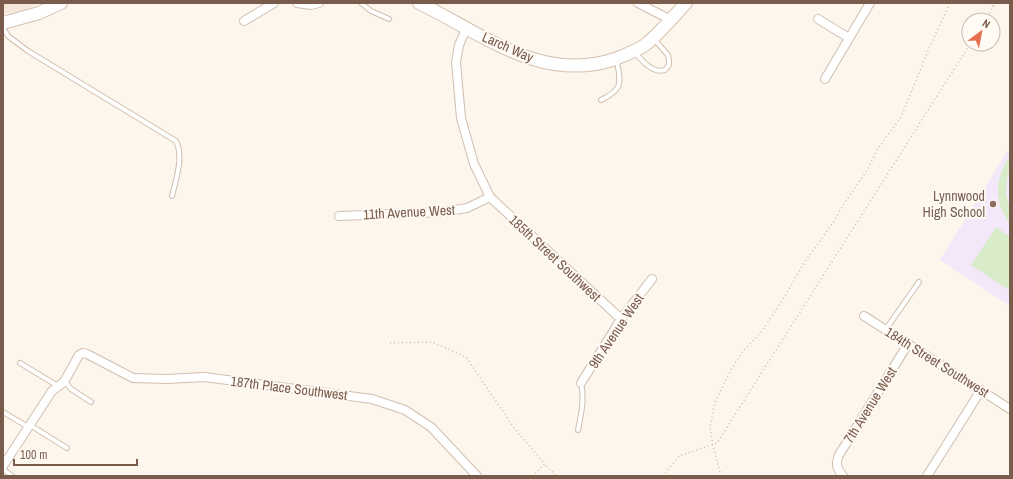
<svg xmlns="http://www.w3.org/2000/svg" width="1013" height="479" viewBox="0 0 1013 479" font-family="'Archivo Narrow',sans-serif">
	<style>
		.residential { fill: #f5e8da }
		.education { fill: #f3e8fa }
		.green { fill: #d8ecc9 }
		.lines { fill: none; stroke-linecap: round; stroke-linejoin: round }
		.lane-casing { stroke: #d1beb0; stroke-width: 6 }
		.street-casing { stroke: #d1beb0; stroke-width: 10 }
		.secondary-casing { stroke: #d6c0b0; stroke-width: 14 }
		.path { stroke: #d9b8a5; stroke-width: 1.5; stroke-dasharray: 1 3; stroke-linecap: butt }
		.lane { stroke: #fff; stroke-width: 4 }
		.street { stroke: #fff; stroke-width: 8 }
		.secondary { stroke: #fff; stroke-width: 12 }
		.education-dot { fill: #8d6e63; stroke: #fffaf3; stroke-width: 1.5 }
		.labels { text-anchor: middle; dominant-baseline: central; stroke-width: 4; stroke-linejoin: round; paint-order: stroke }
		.street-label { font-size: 14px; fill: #7a5c4d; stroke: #fffaf3 }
		.education-label { font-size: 14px; fill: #785e54; stroke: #fffaf3; text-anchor: end }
	</style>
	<rect width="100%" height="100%" fill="#fdf6ec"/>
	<!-- residential -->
	<path class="residential" d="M3 3H43L21 11 3 14Z"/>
	<!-- education -->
	<path class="education" d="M1010 147V306L940 260Z"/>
	<!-- green -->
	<g class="green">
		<path d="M1010 155V171L1007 179 1006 193 1010 210V224C993 200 995 180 1010 155Z"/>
		<path d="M996 227 1010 237V291L971 265Z"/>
	</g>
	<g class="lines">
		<!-- lane casing -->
		<g class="lane-casing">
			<g id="lane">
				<path d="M361 3 371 11 389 19"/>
				<path d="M3 28 8 36 28 51 176 141C184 157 176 179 172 196"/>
				<path d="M635 52C641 60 653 74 665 70L669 65V60L668 55 654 39"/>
				<path d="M601 100C623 89 621 84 617 61"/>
				<path d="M886 329 919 282"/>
				<path d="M20 363 58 386"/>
				<path d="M65 381 71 389 91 402"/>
				<path d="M3 412 28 427"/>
				<path d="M30 425 67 448"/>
				<path d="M578 430C581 413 585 400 581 383"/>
				<path d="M3 469 12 476"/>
			</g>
		</g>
		<!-- street casing -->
		<g class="street-casing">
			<g id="street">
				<path d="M297 3 311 5 319 3"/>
				<path d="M638 3 671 20"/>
				<path d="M818 19 849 38"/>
				<path d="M244 21 274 3"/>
				<path d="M467 27 459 45 456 62 461 118 474 164 490 197 621 319"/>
				<path d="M825 79 870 3"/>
				<path d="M339 216 442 212 467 208 490 197"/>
				<path d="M864 316 1010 409"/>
				<path d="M581 383 621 319 652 279"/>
				<path d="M3 466 52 391 64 382 79 355 83 353 87 354 133 378 167 379 204 377 372 399 405 410 431 427 477 476"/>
				<path d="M843 476C837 469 835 464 839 455L908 344"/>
				<path d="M927 476 981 390"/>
			</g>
		</g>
		<!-- secondary casing -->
		<g class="secondary-casing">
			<g id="secondary">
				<path d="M419 3C482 33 541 84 615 59 625 55 636 51 645 45 660 33 673 17 686 3"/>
				<path d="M3 23 39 13 61 3"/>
			</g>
		</g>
		<!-- path -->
		<g class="path">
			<path d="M989 3 994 6"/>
			<path d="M985 20 996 3"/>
			<path d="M390 343 432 342 466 357 514 428 545 464"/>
			<path d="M532 476 545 464 556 476"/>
			<path d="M663 476 679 456 717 443 970 44"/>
			<path d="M721 476 713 446 710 427 715 402 732 368 743 351 762 331 782 301 804 263 834 221 845 202 868 169 877 150 901 117 930 46 950 3"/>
		</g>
		<!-- lane -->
		<use href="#lane" class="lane"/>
		<!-- street -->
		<use href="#street" class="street"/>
		<!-- secondary -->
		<use href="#secondary" class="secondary"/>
	</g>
	<!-- markers -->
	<circle class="education-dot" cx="993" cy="204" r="4"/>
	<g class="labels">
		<!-- street labels -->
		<g class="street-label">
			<text transform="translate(508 47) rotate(24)">Larch Way</text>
			<text transform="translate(409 212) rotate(-3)">11th Avenue West</text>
			<text transform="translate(555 258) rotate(43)">185th Street Southwest</text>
			<text transform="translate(616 331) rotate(-56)">9th Avenue West</text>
			<text transform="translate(937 362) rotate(32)">184th Street Southwest</text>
			<text transform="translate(289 388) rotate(7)">187th Place Southwest</text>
			<text transform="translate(870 405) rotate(-58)">7th Avenue West</text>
		</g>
		<!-- education labels -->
		<g class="education-label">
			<text x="985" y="196">Lynnwood<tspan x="985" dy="16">High School</tspan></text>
		</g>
	</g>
	<!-- border -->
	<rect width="1013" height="479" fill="none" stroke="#7a5c4d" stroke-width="8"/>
	<!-- north arrow -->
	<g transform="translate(981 32) rotate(32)"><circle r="19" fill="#fffaf3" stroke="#cabbb1"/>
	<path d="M0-3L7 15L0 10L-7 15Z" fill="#e76f51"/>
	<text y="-6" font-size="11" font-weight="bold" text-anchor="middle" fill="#7a5c4d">N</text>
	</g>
	<!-- scale -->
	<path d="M14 459v6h123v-6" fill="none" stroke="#7a5c4d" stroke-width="2"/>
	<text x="20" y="459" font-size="12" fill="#7a5c4d" stroke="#fffaf3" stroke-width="3" paint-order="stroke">100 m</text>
</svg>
